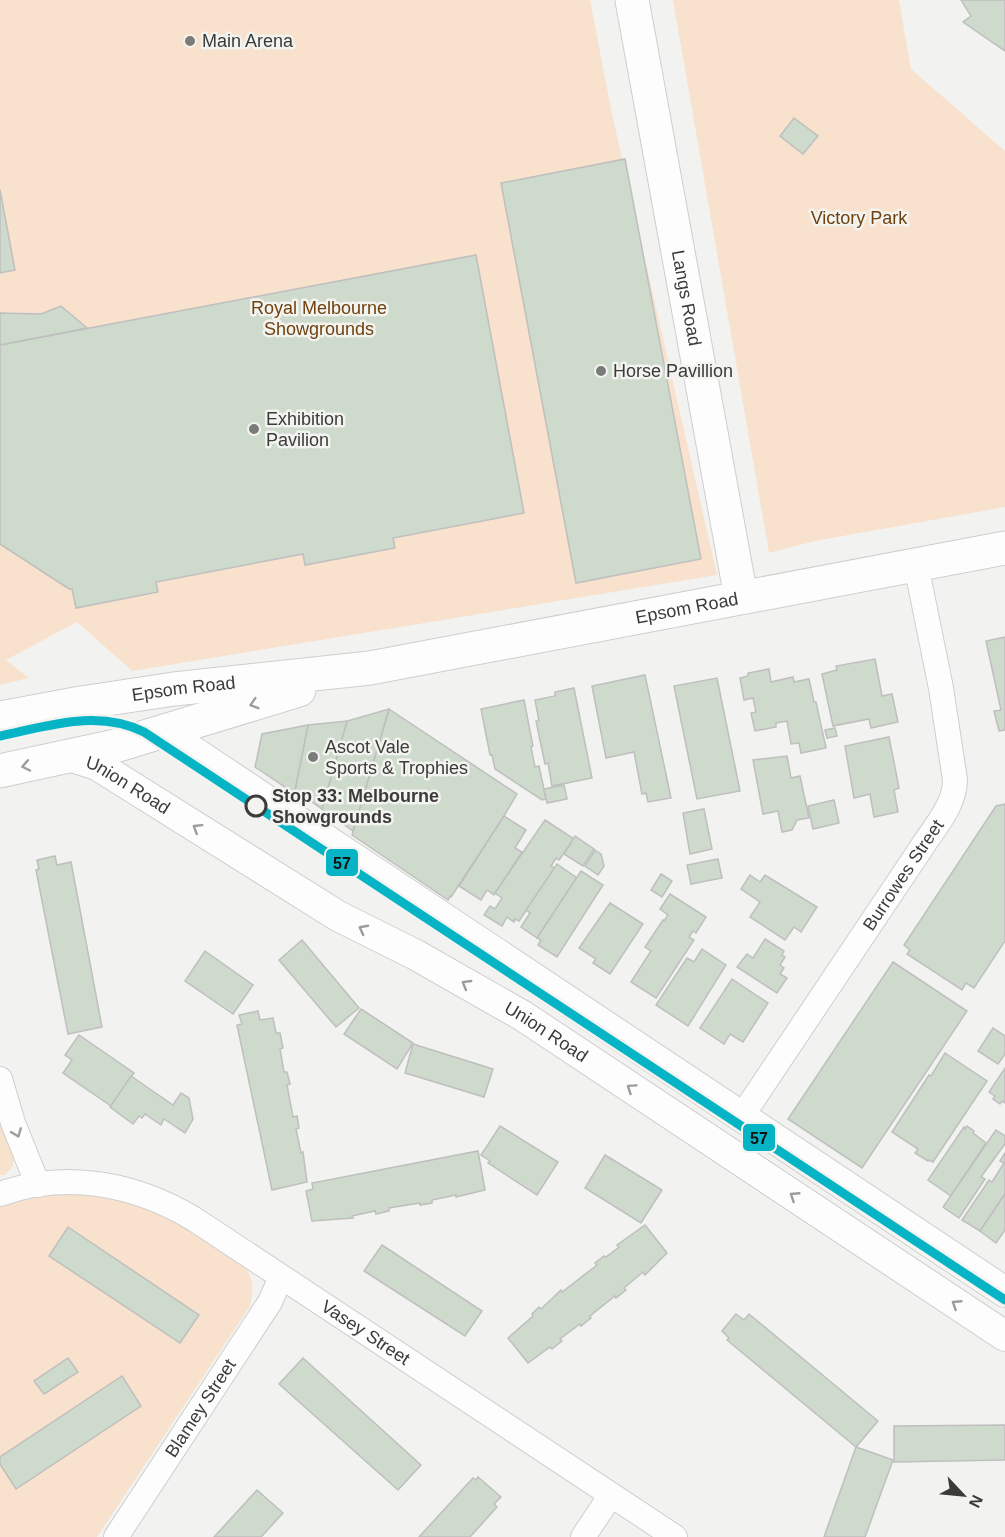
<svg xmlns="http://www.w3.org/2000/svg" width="1005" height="1537" viewBox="0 0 1005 1537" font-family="Arial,sans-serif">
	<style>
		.green { fill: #f9e2cd }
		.building { fill: #cedacc; stroke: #bebfbe; stroke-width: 1.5 }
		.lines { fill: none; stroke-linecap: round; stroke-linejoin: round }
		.minor-casing { stroke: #cecfcd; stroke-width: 26 }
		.tertiary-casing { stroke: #cecfcd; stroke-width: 32 }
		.secondary-casing { stroke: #cecfcd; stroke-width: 35 }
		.minor { stroke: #fdfdfd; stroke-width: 24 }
		.tertiary { stroke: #fdfdfd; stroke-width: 30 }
		.secondary { stroke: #fdfdfd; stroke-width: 33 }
		.tram-1-casing { stroke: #f3f3f0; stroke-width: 14 }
		.tram-1 { stroke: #06b4c6; stroke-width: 9 }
		.oneway { stroke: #9c9c9c }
		.poi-dot { fill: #7b7b7a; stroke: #f3f3f0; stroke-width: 2 }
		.stop-dot { fill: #f3f3f0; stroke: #3b3b3a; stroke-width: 3 }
		.labels { text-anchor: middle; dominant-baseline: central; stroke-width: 5; stroke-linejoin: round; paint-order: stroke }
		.poi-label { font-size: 18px; fill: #3b3b3a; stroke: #f3f3f0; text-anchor: start }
		.park-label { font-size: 18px; fill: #6f420f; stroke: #f3f3f0 }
		.street-label { font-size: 18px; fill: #3b3b3a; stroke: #f3f3f0 }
		.stop-label { font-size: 18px; font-weight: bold; fill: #3b3b3a; stroke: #f3f3f0; text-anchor: start }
		.line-badge { stroke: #f3f3f0; stroke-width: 2 }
		.pale-badge-label { font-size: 16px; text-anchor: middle; font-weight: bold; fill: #111 }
	</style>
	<rect width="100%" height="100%" fill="#f2f2f1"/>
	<!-- green -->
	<g class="green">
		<path d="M0 0H590L612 114 717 575 132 671 77 622 6 660 29 678 0 685Z"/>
		<path d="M673 0H899L911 69 1005 151V507L815 541 769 553Z"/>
		<path d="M0 1115 14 1159 13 1166 5 1175H0Z"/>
		<path d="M91 1191 148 1204 240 1261C254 1277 254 1286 250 1306L97 1537H0V1206L34 1195Z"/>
	</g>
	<!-- building -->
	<g class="building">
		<path d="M961 0H1005V51L963 22 971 16Z"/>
		<path d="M794 118 818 136 803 154 780 136Z"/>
		<path d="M625 159 701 559 576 583 501 183Z"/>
		<path d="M0 190 15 270 0 273Z"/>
		<path d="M476 255 524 513 393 538 395 548 305 565 303 554 156 582 158 592 76 608 72 589H69L0 544V345Z"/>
		<path d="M61 306 87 328 0 345V313L41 314Z"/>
		<path d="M1005 637V730L999 731 994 711 1001 710 986 641Z"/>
		<path d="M875 659 882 696 892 694 898 722 871 728 869 719 833 726 822 674 837 670 836 666Z"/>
		<path d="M769 669 771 682 793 677 794 682 809 679 814 702H816L826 748 801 753 799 743 791 744 787 721 776 723V727L755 731 751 713 756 712 753 698 744 700 740 678 748 676V673Z"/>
		<path d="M645 675 671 798 648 802 646 793 642 794 634 752 606 758 592 686Z"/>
		<path d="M717 678 740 791 697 799 674 686Z"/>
		<path d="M574 688 592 778 552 786 548 763 545 764 536 721H539L535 700 555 696V692Z"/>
		<path d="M524 700 533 746 531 747 535 767 539 766 546 799 542 800 495 769 492 755H490L481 709Z"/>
		<path d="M389 709 517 794 504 816 451 897 450 896 448 900 352 835Z"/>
		<path d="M389 709 353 831 322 809 347 721Z"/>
		<path d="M347 721 322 809 295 790 308 725Z"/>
		<path d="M308 725 295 790 294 793 255 767 262 734Z"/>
		<path d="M835 728 837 736 827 738 825 730Z"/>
		<path d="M889 737 899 788 894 790 898 812 874 817 870 794 854 798 845 746Z"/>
		<path d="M787 756 791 778 800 776 809 818 797 820 792 830 782 832 778 811 763 814 753 760Z"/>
		<path d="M564 785 567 799 547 803 544 789Z"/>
		<path d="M834 800 839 823 813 829 808 806Z"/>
		<path d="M1005 804V941L974 988 966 983 962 990 907 954 910 950 904 945 996 806Z"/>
		<path d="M704 809 712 849 690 854 683 813Z"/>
		<path d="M504 816 526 830 515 848 522 852 494 895 487 890 481 900 459 886Z"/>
		<path d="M545 820 574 839 559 860 556 858 551 866 555 868 519 921 515 919 514 922 507 917 502 926 484 915 490 906 495 909 502 898 495 893Z"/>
		<path d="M575 836 594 849 583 866 564 854Z"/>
		<path d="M595 850 601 854 604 866 598 875 585 866Z"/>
		<path d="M55 856 57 865 71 862 102 1027 68 1034 36 870 39 869 37 860Z"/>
		<path d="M718 859 722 878 691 884 687 865Z"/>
		<path d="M557 864 577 878 537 938 521 927 530 913 526 910Z"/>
		<path d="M581 871 603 885 557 957 538 945 541 940 537 938Z"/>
		<path d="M661 874 672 881 662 897 651 890Z"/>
		<path d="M750 875 760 882 765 875 817 907 801 932 794 927 785 940 750 917 760 902 741 889Z"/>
		<path d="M670 894 706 917 696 933 693 931 689 937 694 940 656 998 631 982 651 951 645 947 663 920 664 921 668 915 660 909Z"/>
		<path d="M610 903 643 924 610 974 593 963 596 959 579 948Z"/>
		<path d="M765 939 784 951 782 955 785 957 780 965 784 968 780 974 787 978 777 993 737 967 747 954 753 958Z"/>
		<path d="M302 940 359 1008 336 1027 279 960Z"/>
		<path d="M702 949 726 965 688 1026 656 1005 687 958 694 962Z"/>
		<path d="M205 951 253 985 233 1014 185 981Z"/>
		<path d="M893 962 967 1011 862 1168 788 1119Z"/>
		<path d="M732 979 768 1003 743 1042 730 1034 724 1044 700 1028Z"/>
		<path d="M361 1009 413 1043 397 1069 344 1034Z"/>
		<path d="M258 1011 260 1020 273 1018 276 1033H280L283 1048 280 1049 284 1072H287L290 1084 287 1085 293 1117 297 1116 299 1128 296 1129 301 1153 303 1152 307 1182 272 1190 237 1025 242 1024 239 1015Z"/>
		<path d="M993 1028 1005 1036V1054L998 1064 978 1051Z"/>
		<path d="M79 1035 134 1073 111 1106 63 1073 72 1060 65 1055Z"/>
		<path d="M413 1044 493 1069 484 1097 405 1073Z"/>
		<path d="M945 1053 987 1081 933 1162 929 1160 928 1161 915 1153 918 1149 892 1132 929 1075 931 1076Z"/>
		<path d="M1005 1068V1103L1002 1101 1000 1104 993 1099 995 1096 989 1092Z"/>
		<path d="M131 1076 173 1105 181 1093 189 1098 193 1119 185 1133 164 1119 161 1125 145 1114 142 1118 139 1116 133 1124 110 1107Z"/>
		<path d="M500 1126 558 1162 537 1195 488 1163 490 1161 481 1155Z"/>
		<path d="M967 1126 974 1131 973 1133 986 1143 951 1196 928 1180 964 1127 965 1129Z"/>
		<path d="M996 1130 1005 1136V1144L981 1177 985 1179 959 1218 943 1207Z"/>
		<path d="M478 1151 485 1190 456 1197V1195L432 1200V1203L420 1205V1203L389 1208V1211L376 1214 375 1211 352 1216 353 1218 312 1221 306 1191 313 1189 312 1183Z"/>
		<path d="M1005 1153V1194L980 1231 962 1220 989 1180 992 1182 1004 1163 1000 1161Z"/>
		<path d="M605 1155 662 1190 641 1223 585 1188Z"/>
		<path d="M1005 1194V1230L996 1243 980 1231Z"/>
		<path d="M645 1225 667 1253 645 1275 643 1272 624 1288 626 1290 616 1298 615 1296 590 1316 591 1318 581 1326 580 1324 560 1339 562 1341 552 1349 550 1347 528 1363 508 1338 533 1316 532 1314 539 1307 541 1309 561 1290 562 1292 597 1265 595 1263 604 1256 606 1257 619 1247 617 1245Z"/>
		<path d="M68 1227 199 1315 180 1343 49 1256Z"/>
		<path d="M382 1245 482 1311 465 1336 364 1271Z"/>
		<path d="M736 1314 744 1320 749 1314 878 1421 856 1447 727 1340 729 1338 722 1331Z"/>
		<path d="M68 1358 78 1372 44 1394 34 1381Z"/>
		<path d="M303 1358 421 1465 398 1490 279 1384Z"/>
		<path d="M122 1376 141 1406 16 1489 0 1464V1457Z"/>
		<path d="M1005 1425V1460L894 1462V1426Z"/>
		<path d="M856 1447 893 1460 865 1537H824Z"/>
		<path d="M478 1477 501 1497 494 1504 497 1507 470 1537H419L473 1478 476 1480Z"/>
		<path d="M257 1490 283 1513 261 1537H214Z"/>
	</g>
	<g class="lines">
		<!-- minor casing -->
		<g class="minor-casing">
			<g id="minor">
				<path d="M0 1079 13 1123 38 1185"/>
				<path id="s1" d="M742 1116 920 850C933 829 955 806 955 780L941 688 916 565"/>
				<path id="s2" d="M0 1194C66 1170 136 1184 194 1219L675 1537"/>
				<path id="s3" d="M116 1537 270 1302 281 1277"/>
				<path d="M583 1537 611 1495"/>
			</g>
		</g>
		<!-- tertiary casing -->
		<g class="tertiary-casing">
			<g id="tertiary">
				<path d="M164 732 1005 1292"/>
				<path id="s4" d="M69 756 97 765 338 916 416 955 523 1016 1005 1336"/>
			</g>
		</g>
		<!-- secondary casing -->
		<g class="secondary-casing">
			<g id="secondary">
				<path id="s5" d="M632 0 741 597"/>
				<path id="s6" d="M0 718 81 703 174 689 370 668 1005 548"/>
				<path d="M0 771 115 746 299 690"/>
			</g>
		</g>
		<!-- minor -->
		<use href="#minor" class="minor"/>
		<!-- tertiary -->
		<use href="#tertiary" class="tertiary"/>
		<!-- secondary -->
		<use href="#secondary" class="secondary"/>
		<!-- tram-1 casing -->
		<g class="tram-1-casing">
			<path id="tram-1" d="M0 736C48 726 98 709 144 732L1005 1300"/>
		</g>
		<!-- tram-1 -->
		<use href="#tram-1" class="tram-1"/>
	</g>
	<!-- one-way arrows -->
	<defs><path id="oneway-chevron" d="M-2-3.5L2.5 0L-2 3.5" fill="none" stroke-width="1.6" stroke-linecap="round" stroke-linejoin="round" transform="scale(1.5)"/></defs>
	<g class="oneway">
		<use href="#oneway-chevron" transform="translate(254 704) rotate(163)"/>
		<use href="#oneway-chevron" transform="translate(26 766) rotate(168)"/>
		<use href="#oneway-chevron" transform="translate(197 828) rotate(-148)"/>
		<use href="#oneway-chevron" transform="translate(363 929) rotate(-152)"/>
		<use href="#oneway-chevron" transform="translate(466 984) rotate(-150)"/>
		<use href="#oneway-chevron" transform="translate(631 1088) rotate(-146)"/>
		<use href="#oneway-chevron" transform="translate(17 1133) rotate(69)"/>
		<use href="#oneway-chevron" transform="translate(794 1196) rotate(-147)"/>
		<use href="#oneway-chevron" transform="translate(956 1304) rotate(-147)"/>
	</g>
	<!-- markers -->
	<g class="poi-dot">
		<circle cx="190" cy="41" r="6"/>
		<circle cx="601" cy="371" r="6"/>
		<circle cx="254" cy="429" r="6"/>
		<circle cx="313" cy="757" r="6"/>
	</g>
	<circle class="stop-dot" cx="256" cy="806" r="10"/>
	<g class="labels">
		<!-- poi labels -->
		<g class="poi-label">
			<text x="202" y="41">Main Arena</text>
			<text x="613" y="371">Horse Pavillion</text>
			<text x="266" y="419">Exhibition<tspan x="266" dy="21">Pavilion</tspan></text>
			<text x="325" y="747">Ascot Vale<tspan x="325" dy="21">Sports &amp; Trophies</tspan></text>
		</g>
		<!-- park labels -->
		<g class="park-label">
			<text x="859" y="218">Victory Park</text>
			<text x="319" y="308">Royal Melbourne<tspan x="319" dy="21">Showgrounds</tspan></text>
		</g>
		<!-- street labels -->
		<g class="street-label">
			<text stroke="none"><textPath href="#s5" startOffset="303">Langs Road</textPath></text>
			<text stroke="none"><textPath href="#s6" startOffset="696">Epsom Road</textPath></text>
			<text stroke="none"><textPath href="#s6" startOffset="186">Epsom Road</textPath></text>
			<text stroke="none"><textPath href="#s4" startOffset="66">Union Road</textPath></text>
			<text stroke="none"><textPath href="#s1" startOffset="290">Burrowes Street</textPath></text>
			<text stroke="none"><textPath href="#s4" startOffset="552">Union Road</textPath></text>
			<text stroke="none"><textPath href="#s2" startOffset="408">Vasey Street</textPath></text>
			<text stroke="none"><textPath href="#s3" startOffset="154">Blamey Street</textPath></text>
		</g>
		<!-- stop labels -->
		<g class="stop-label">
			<text x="272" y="796">Stop 33: Melbourne<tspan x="272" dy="21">Showgrounds</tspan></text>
		</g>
	</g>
	<g class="line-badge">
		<rect x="325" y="848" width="34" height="29" rx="6" fill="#06b4c6"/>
		<rect x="742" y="1123" width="34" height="29" rx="6" fill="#06b4c6"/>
	</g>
	<g class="pale-badge-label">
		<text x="342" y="869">57</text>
		<text x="759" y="1144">57</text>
	</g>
	<!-- north arrow -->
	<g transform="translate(963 1495) rotate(116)" stroke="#f3f3f0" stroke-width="4.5" paint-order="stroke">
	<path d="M0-4.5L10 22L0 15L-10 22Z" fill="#3b3b3a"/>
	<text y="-9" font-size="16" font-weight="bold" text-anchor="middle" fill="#3b3b3a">N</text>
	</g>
</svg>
